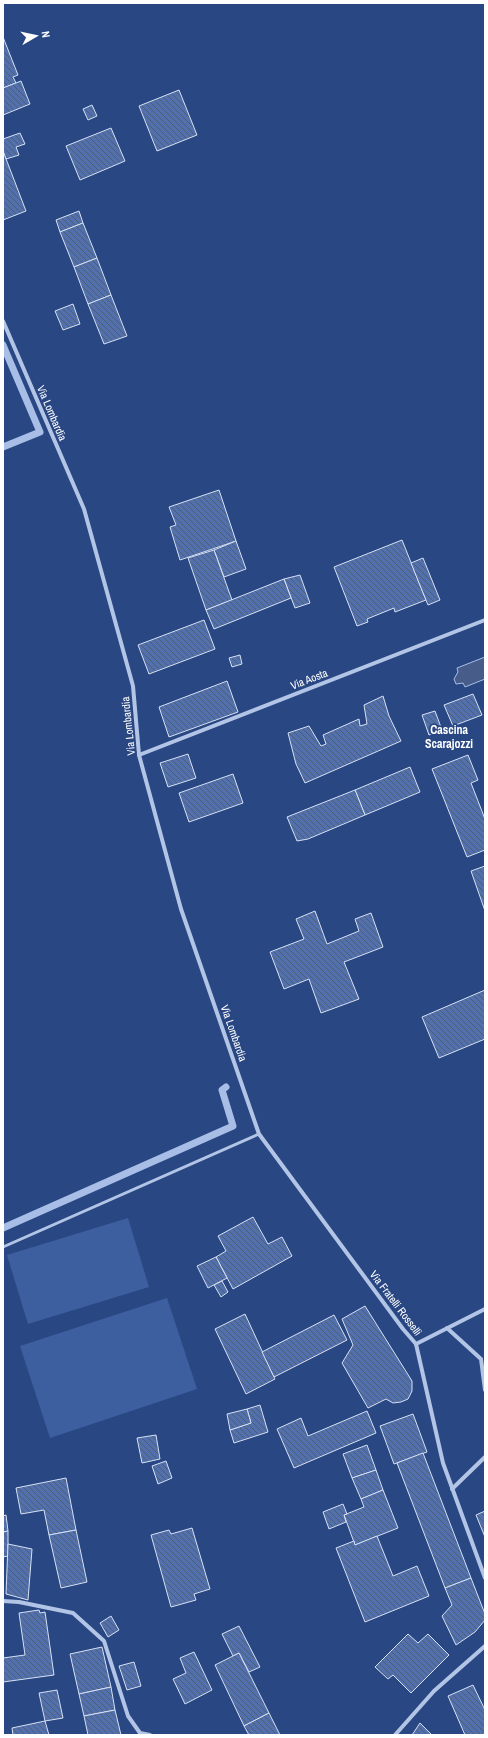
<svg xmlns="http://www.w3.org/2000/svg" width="488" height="1738" viewBox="0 0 488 1738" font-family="'Archivo Narrow',sans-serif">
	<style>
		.garden { fill: #3e5f9f }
		.water { fill: #475c88; stroke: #a8bee7 }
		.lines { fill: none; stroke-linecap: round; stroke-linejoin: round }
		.stream { stroke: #a8bee7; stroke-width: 7 }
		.building { fill: url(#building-back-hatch); stroke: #d6e1f5 }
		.lane { stroke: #b3c5e6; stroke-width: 3 }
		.street { stroke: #b3c5e6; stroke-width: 4 }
		.labels { text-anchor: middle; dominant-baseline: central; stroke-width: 3.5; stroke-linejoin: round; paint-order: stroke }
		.street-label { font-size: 11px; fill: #fff; stroke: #294783 }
		.neighbourhood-label { font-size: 12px; font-weight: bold; fill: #fff; stroke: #294783 }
	</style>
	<defs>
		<pattern id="building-back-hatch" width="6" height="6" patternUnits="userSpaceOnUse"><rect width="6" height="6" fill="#5270ab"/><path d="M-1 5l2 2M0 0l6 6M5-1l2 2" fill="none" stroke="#4f5c77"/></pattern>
	</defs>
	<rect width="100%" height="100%" fill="#294783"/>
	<!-- garden -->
	<g class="garden">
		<path d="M128 1218 149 1287 28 1324 7 1255Z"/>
		<path d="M167 1298 197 1389 50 1438 20 1346Z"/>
	</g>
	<!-- water -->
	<path class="water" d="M485 657V679L465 687 463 683 456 684 454 679 458 672 457 668Z"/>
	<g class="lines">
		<!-- stream -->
		<g class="stream">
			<path d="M3 345 40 432 3 447"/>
			<path d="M3 1228 233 1126 222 1090 226 1087"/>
		</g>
	</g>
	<!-- building -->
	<g class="building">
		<path d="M3 37 18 75 13 77 16 83 3 88Z"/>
		<path d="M21 81 30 104 3 115V88Z"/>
		<path d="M179 90 197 135 157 151 139 106Z"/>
		<path d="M92 105 97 116 88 120 83 109Z"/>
		<path d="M111 128 125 161 80 180 66 146Z"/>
		<path d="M20 133 25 144 16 147 19 155 6 159 3 151V139Z"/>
		<path d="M3 151 26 211 3 220Z"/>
		<path d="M79 211 83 223 60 232 56 220Z"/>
		<path d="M83 223 97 258 74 267 60 232Z"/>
		<path d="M97 258 111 295 88 304 74 267Z"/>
		<path d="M111 295 127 336 104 344 88 304Z"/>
		<path d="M73 304 80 324 63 330 55 311Z"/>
		<path d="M219 490 236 541 180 560 170 527 176 525 169 507Z"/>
		<path d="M402 540 426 600 395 612 394 608 367 619 368 622 357 626 334 567Z"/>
		<path d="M236 541 246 569 224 577 214 550Z"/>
		<path d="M214 550 232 600 206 610 188 558Z"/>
		<path d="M423 558 440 600 428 605 411 563Z"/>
		<path d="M300 575 310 603 295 608 284 579Z"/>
		<path d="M284 579 291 598 214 629 206 610Z"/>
		<path d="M204 620 215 649 149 674 138 645Z"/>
		<path d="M240 655 242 664 232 667 229 658Z"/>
		<path d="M227 681 238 712 169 737 159 707Z"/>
		<path d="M473 694 482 715 453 726 444 705Z"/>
		<path d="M383 696 389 716 401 741 305 783 296 764 288 733 309 726 321 746 326 744 323 735 359 719 360 726 367 724 364 705Z"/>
		<path d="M435 711 442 730 429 735 422 715Z"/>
		<path d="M188 754 196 778 168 787 160 763Z"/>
		<path d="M468 755 478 780 471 783 485 819V850L467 857 432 769Z"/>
		<path d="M410 767 420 792 365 815 355 790Z"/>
		<path d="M233 774 243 803 189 822 179 793Z"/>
		<path d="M355 790 365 815 308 839 297 841 287 817Z"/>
		<path d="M485 866V911L471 871Z"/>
		<path d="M315 911 327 944 359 931 355 919 371 913 383 947 344 962 359 999 321 1013 309 979 284 989 270 952 304 939 296 919Z"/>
		<path d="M485 990V1039L439 1058 422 1017Z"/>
		<path d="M253 1217 268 1244 282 1237 292 1256 233 1289 216 1257 226 1251 218 1236Z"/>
		<path d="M216 1257 227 1278 208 1288 197 1266Z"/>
		<path d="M222 1281 228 1292 221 1297 214 1285Z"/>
		<path d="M365 1306 412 1381V1391L408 1399 401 1402 393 1403 386 1399 368 1408 342 1363 353 1345 342 1319Z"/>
		<path d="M245 1314 275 1379 246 1394 215 1329Z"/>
		<path d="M334 1315 347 1340 274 1377 262 1352Z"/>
		<path d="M260 1405 268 1432 234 1443 230 1430 251 1423 247 1409Z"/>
		<path d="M247 1409 251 1423 230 1430 227 1414Z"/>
		<path d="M367 1411 376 1433 294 1468 277 1429 301 1418 308 1436Z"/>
		<path d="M413 1414 427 1452 394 1464 380 1426Z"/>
		<path d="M156 1435 160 1459 142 1463 137 1438Z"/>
		<path d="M367 1445 376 1470 352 1478 343 1454Z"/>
		<path d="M423 1453 471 1578 445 1588 397 1463Z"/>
		<path d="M166 1461 172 1478 158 1484 152 1466Z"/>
		<path d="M376 1470 383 1490 361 1499 352 1478Z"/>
		<path d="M66 1478 76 1530 49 1535 44 1510 21 1514 16 1488Z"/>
		<path d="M383 1490 398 1528 355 1545 344 1515 364 1507 361 1499Z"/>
		<path d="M343 1504 347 1514 344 1515 346 1522 329 1529 323 1512Z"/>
		<path d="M485 1511V1537L476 1515Z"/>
		<path d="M6 1515 8 1531 3 1532V1516Z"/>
		<path d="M192 1528 210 1589 194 1594 196 1600 171 1607 151 1535 169 1530 171 1534Z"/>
		<path d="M76 1530 87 1582 61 1588 49 1535Z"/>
		<path d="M8 1531V1556L3 1557V1532Z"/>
		<path d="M377 1536 393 1576 417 1566 429 1596 365 1622 336 1548 354 1541 355 1545Z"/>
		<path d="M8 1544 32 1549 28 1600 6 1594Z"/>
		<path d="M471 1578 485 1614V1620L475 1632 456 1645 442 1616 452 1605 445 1588Z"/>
		<path d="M39 1610 40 1613 45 1612 54 1675 3 1682V1658L25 1655 19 1613Z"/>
		<path d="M111 1616 119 1630 108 1637 100 1623Z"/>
		<path d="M239 1626 260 1667 249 1672 239 1653 233 1656 222 1634Z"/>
		<path d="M408 1634 418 1643 428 1634 449 1655 411 1693 393 1675 388 1679 375 1667Z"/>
		<path d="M102 1647 111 1687 79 1694 70 1654Z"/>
		<path d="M194 1652 212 1690 185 1704 173 1679 186 1673 180 1658Z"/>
		<path d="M239 1653 269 1713 244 1726 215 1665Z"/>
		<path d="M134 1662 141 1686 127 1690 119 1666Z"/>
		<path d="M473 1685 485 1710V1735H465L448 1696Z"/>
		<path d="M111 1687 115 1710 84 1716 79 1694Z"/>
		<path d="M57 1690 63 1718 45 1721 39 1693Z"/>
		<path d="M115 1710 121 1735H88L84 1716Z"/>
		<path d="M269 1713 280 1735H249L244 1726Z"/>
		<path d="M45 1721 49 1735H13L12 1728Z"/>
		<path d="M420 1723 432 1735H412Z"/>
	</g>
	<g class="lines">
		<!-- lane -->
		<path class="lane" d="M3 1247 259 1134"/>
		<!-- street -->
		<g class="street">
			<path d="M3 321 84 509 133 686 139 755 181 909 259 1134 403 1329 416 1344 443 1463 485 1578"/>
			<path d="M139 755 485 620"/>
			<path d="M447 1328 481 1359 485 1390"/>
			<path d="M416 1344 485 1309"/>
			<path d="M452 1489 485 1457"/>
			<path d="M3 1601 19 1602 73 1613 104 1641 128 1716 140 1733 150 1735"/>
			<path d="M395 1735 434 1691 485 1646"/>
		</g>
	</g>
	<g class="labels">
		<!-- street labels -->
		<g class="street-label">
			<text transform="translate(52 413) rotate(67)">Via Lombardia</text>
			<text transform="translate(309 679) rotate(-21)">Via Aosta</text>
			<text transform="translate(128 726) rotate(-96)">Via Lombardia</text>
			<text transform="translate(234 1033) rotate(71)">Via Lombardia</text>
			<text transform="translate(396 1303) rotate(53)">Via Fratelli Rosselli</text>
		</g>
		<!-- neighbourhood labels -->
		<g class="neighbourhood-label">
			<text x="449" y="730">Cascina<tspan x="449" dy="14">Scarajozzi</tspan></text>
		</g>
	</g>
	<!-- border -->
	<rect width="488" height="1738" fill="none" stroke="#ffffff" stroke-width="8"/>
	<!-- north arrow -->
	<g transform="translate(36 36) rotate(81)" stroke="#294783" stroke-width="3" paint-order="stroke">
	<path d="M0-3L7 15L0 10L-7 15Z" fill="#ffffff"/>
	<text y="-6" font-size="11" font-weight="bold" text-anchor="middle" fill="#ffffff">N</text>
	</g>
</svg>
